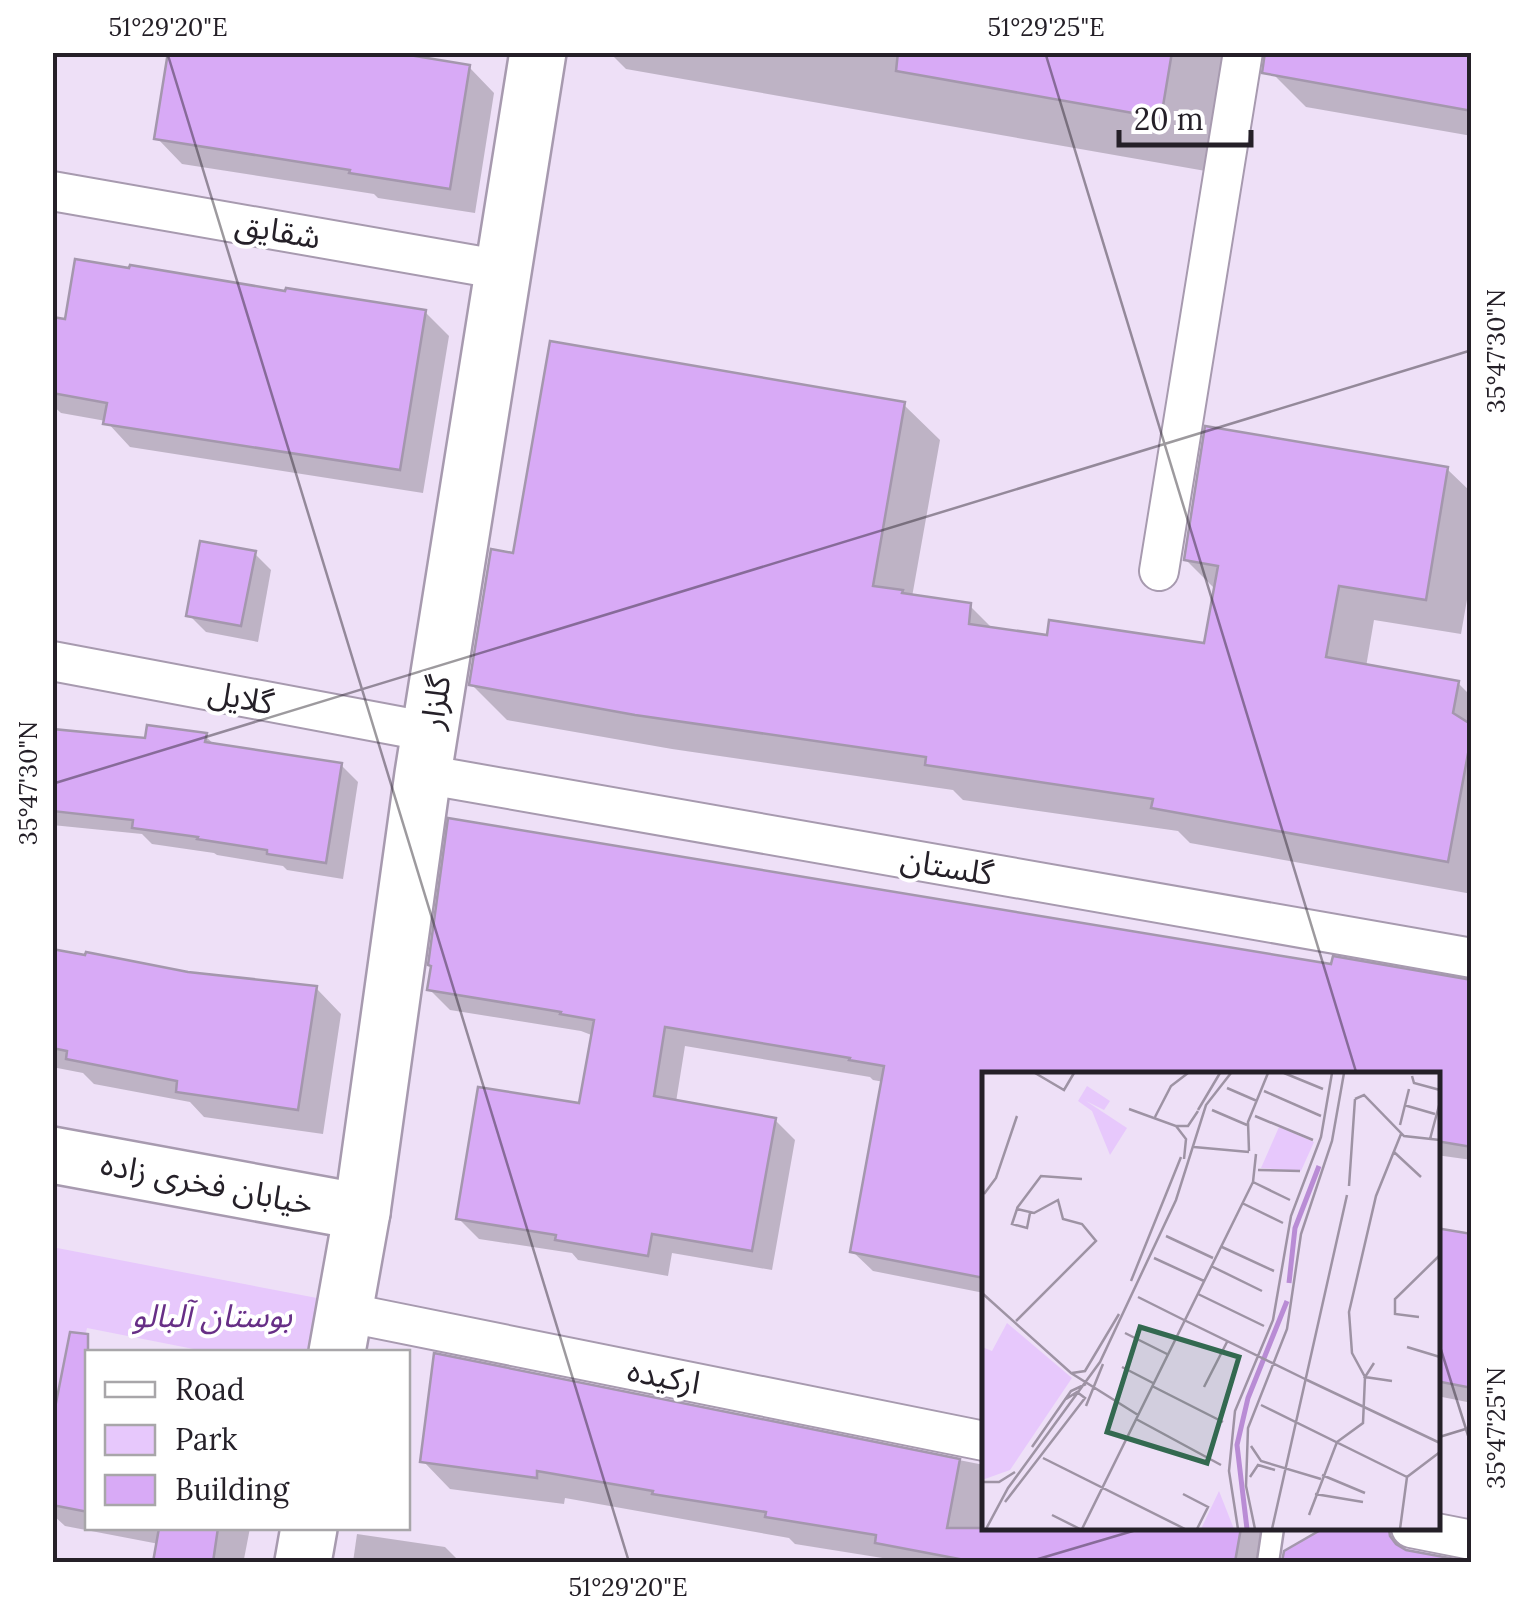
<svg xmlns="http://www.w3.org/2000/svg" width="1524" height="1615" viewBox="0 0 1524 1615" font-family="Lora,'Noto Sans Arabic',serif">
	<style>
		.green { fill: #e7c8fc }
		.shadow { fill: #0003 }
		.building { fill: #d8aaf6; stroke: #a497ad; stroke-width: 2.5 }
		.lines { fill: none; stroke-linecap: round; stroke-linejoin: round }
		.service-casing { stroke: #a79aaf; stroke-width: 25 }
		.minor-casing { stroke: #a79aaf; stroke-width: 42 }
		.secondary-casing { stroke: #a79aaf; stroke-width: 60 }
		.service { stroke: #fff; stroke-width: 20 }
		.minor { stroke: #fff; stroke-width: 38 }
		.secondary { stroke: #fff; stroke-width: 55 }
		.ticks { fill: none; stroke: #252028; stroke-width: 2.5; stroke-opacity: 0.45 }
		.labels { text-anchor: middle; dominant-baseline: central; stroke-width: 8; stroke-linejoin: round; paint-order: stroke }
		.street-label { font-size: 32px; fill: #252028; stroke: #fff }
		.park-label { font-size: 32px; font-style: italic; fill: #672f86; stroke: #fff }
		.inset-river { fill: none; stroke: #b98cd5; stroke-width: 5 }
		.inset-road { fill: none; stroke: #9e93a4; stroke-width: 2.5 }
		.view { fill: #336950; fill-opacity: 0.15; stroke: #336950; stroke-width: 5 }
		.inset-edge { fill: none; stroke: #252028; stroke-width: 5 }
		.neatline { fill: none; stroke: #252028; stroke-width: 4 }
		.ticks-label { font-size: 25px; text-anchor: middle; fill: #252028 }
	</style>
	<rect width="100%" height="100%" fill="#eee0f7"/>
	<!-- green -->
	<path class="green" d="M52 1247 317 1298 308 1352H209L87 1328 64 1429 53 1427Z"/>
	<!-- shadow -->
	<g class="shadow">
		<path d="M609 52H1237L1217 173 626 69Z"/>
		<path d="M1472 52V136L1306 107 1273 74Z"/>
		<path d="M469 67 494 93 475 213 378 198 374 194 182 164 157 138Z"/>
		<path d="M288 294 425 312 449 336 423 493 130 447 106 421 61 413 52 405V319L67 321Z"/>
		<path d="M904 405 940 440 912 597 970 606 994 630 1050 638 1206 646 1216 590 1186 560 1447 469 1472 493V571L1461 634 1374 620 1366 667 1458 683 1472 697V894L1190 843 1178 831 963 800 953 790 672 749 507 720 471 684 515 556Z"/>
		<path d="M254 553 271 570 258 642 206 632 189 615Z"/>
		<path d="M52 731 147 741 205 736 216 746 341 765 358 782 343 879 287 870 283 866 217 855 214 853 152 844 142 834 52 825Z"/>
		<path d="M52 951 188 975 316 988 341 1014 323 1134 204 1117 190 1102 94 1084 83 1073 52 1067Z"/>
		<path d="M1333 966 1472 982V1160L1436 1155V1075H984V1293L873 1271 852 1251 884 1082 873 1080 870 1077 685 1046 676 1102 775 1120 795 1140 772 1270 672 1253 668 1276 578 1260 572 1253 479 1239 458 1218 581 1106 594 1036 581 1031 450 1010 429 989Z"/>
		<path d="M1436 1232 1472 1238V1403L1442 1397 1436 1392Z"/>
		<path d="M436 1356 984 1465V1528H1259L1271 1540 1267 1562H897L895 1560 795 1544 789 1538 565 1498 564 1504 450 1489 423 1461Z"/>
		<path d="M88 1369V1528H250L244 1559H241V1562H156L159 1544 65 1526 52 1514V1436Z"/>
		<path d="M1329 1528H1368L1388 1531 1410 1553 1457 1562H1305L1309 1539Z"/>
		<path d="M357 1534 445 1547 460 1562H353Z"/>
	</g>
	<!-- building -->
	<g class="building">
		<path d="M168 52H391L470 65 450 189 349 173 350 170 154 139Z"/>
		<path d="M898 52H1172L1161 118 896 71Z"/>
		<path d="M1265 52H1472V111L1262 73Z"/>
		<path d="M75 259 129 268 130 265 285 291 286 288 426 310 400 470 103 424 107 403 52 393V317L65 319Z"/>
		<path d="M550 341 905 402 873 586 903 590 902 593 971 603 969 624 1047 635 1049 620 1204 643 1218 566 1184 560 1205 426 1448 467 1426 600 1339 586 1326 657 1459 681 1453 713 1472 725V732L1448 862 1151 808 1153 799 925 765 926 757 635 715 469 685 491 549 513 553Z"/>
		<path d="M200 541 256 551 241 626 186 616Z"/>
		<path d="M147 725 207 733 205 742 342 763 326 863 267 854V850L197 839 198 837 132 828 133 820 52 811V729L145 738Z"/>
		<path d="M448 818 1331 964 1333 956 1472 980V1147L1436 1141V1075H984V1278L850 1252 884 1066 849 1060 850 1058 665 1027 654 1096 776 1118 752 1251 652 1234 648 1256 555 1240 556 1235 456 1219 478 1087 579 1103 594 1020 560 1014 561 1012 427 990 431 966 428 965Z"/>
		<path d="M52 949 85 955 86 952 188 972 317 986 298 1110 176 1092 177 1081 66 1059 67 1051 52 1048Z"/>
		<path d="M1436 1228 1472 1234V1388L1436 1381Z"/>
		<path d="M70 1332 88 1334V1512L52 1505V1423Z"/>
		<path d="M434 1353 960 1459 947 1528H1241L1235 1562H975L875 1543 876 1535 765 1517 766 1512 652 1494 653 1491 537 1471V1478L420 1462Z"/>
		<path d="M159 1528H218L213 1562H153Z"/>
		<path d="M1324 1528 1389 1529 1390 1536 1396 1544 1406 1550 1471 1562H1282L1284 1551Z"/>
	</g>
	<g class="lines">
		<!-- service casing -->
		<g class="service-casing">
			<path id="service" d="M1268 1562 1273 1528"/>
		</g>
		<!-- minor casing -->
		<g class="minor-casing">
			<g id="minor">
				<path d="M52 191 503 270"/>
				<path d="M1159 571 1243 52"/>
				<path d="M52 661 430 732"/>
				<path d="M423 774 1472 958"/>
				<path d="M344 1312 984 1441"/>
				<path d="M1411 1528 1472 1540"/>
			</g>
		</g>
		<!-- secondary casing -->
		<g class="secondary-casing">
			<g id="secondary">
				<path d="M52 1155 362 1212"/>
				<path d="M337 1352 362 1212 423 774 538 52"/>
				<path d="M303 1562 309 1528"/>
			</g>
		</g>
		<!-- service -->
		<use href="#service" class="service"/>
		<!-- minor -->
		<use href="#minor" class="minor"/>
		<!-- secondary -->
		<use href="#secondary" class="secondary"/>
	</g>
	<!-- ticks -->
	<path class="ticks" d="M167 52 629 1562M1045 52 1357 1075M52 784 1472 350M1436 1334 1472 1448M1436 1438 1472 1427M1028 1562 1143 1528"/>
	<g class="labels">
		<!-- street labels -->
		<g class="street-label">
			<text transform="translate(278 230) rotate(10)">شقایق</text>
			<text transform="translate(241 697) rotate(11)">گلایل</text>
			<text transform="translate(435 702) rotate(-81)">گلزار</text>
			<text transform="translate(947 866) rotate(10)">گلستان</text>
			<text transform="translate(207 1183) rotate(11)">خیابان فخری زاده</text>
			<text transform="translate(664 1376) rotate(11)">ارکیده</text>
		</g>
		<!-- park labels -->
		<g class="park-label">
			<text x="212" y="1315">بوستان آلبالو</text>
		</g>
	</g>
	<!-- overview -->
	<g transform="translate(982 1072)">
		<rect width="458" height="458" fill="#eee0f7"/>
		<path d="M105 14 128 29 122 38 104 29 145 56 128 83 110 39 96 29ZM297 55 332 70 319 99 279 96ZM25 251 90 306 28 398 0 408V275L10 279ZM237 419 252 457H219Z" fill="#e7c8fc"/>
		<path class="inset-river" d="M307 211 313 156 337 94M265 457 255 373 266 326 305 229"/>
		<path class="inset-road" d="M53 1 82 18 92 1M302 1 341 17M430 4 432 11 458 18M245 16 275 29M282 19 339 44M373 27 382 23 422 64 458 68M422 33 453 42M147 37 194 54 204 67 202 87M216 38 238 1M230 38 265 53M273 44 331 68M173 45 189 14 206 1M418 53 427 17M194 54H206L216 39M448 67 458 30M212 75 267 80M267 79 266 50 286 1M412 80 439 105M276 98 318 99M271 110 308 128M367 114 373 27M2 122 14 106 35 44M260 131 301 151M35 136 59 104 100 107M184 164 231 186M240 175 292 199M172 186 222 209M229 194 280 219M149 209 199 85M0 221 89 301 156 343M216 222 282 254M156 225 202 248M437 245 413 242V227L458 183M202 248 325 308M34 249 114 169 100 152 81 147 76 128 52 141 35 137 30 152 45 156 48 141M143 261 185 282M425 275 458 285M392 291 383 305 410 309M140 295 171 311M90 301 103 299 137 242M325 308 458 371M170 314 241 350M222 315 245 270M279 333 425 405M104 334 121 292M154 347 239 393M269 374 279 389 339 407M50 375 89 319 104 312M61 386 203 457M340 403 383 421M268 405 276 393 293 398M0 410H17L33 400M201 422 226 435 215 457M333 422 381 430M23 430 103 326 95 320 84 327M70 443 98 457M327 443 355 370 381 351 383 305 370 281 367 240 394 124 419 62M4 457 26 416 118 290 194 128 224 33 249 1M100 457 271 110 274 82M256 457 247 399 253 339 291 248 309 144 339 65 350 1M273 457 264 414 266 356 305 257 319 162 350 69 362 1M290 457 365 123M418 457 425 405 458 380"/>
		<path class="view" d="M158 255 257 285 225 391 125 360Z"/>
		<rect width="458" height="458" class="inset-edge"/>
	</g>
	<!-- border -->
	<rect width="1524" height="1615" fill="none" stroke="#ffffff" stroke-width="110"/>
	<!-- legend -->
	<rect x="85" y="1350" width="325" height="180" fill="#ffffff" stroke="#a8a6a9" stroke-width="2.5"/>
	<rect x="105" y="1382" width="50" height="15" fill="#ffffff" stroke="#a8a6a9" stroke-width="2.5"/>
	<text x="175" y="1400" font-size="30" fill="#252028">Road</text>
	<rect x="105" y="1425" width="50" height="30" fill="#e7c8fc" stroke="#a8a6a9" stroke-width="2.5"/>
	<text x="175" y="1450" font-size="30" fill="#252028">Park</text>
	<rect x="105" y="1475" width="50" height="30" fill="#d8aaf6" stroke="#a8a6a9" stroke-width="2.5"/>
	<text x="175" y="1500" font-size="30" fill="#252028">Building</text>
	<!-- scale -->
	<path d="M1119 130v15h132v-15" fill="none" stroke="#252028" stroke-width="5"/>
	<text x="1134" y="130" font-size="30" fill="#252028" stroke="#ffffff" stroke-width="8" paint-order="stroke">20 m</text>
	<rect x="55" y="55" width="1414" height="1505" class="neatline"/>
	<g class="ticks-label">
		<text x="168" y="36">51°29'20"E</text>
		<text x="1046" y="36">51°29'25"E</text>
		<text transform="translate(1496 351) rotate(-90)" y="9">35°47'30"N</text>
		<text transform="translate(28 783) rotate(-90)" y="9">35°47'30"N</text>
		<text transform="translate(1496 1428) rotate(-90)" y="9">35°47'25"N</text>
		<text x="628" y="1596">51°29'20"E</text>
	</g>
</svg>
